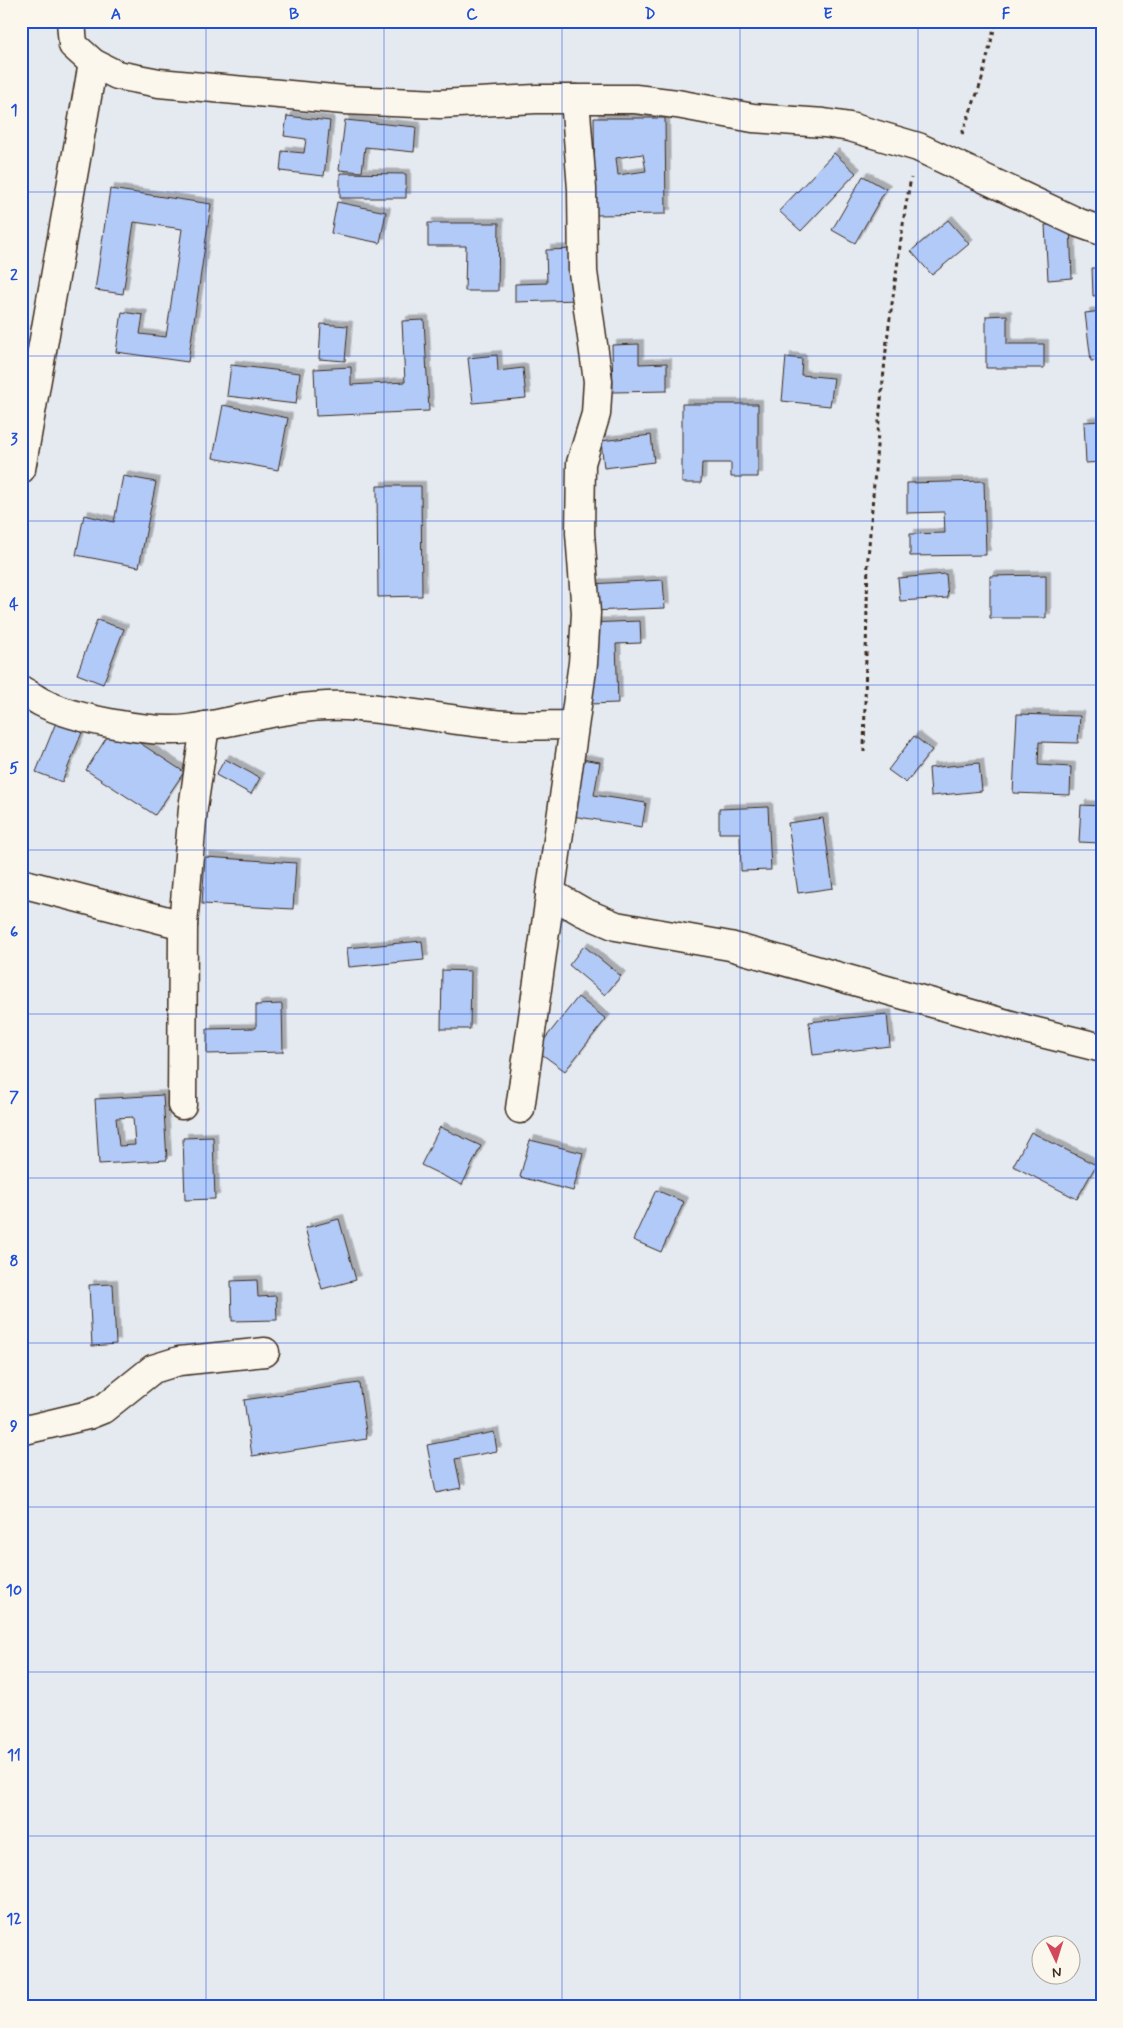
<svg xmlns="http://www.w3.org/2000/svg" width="1123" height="2028" viewBox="0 0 1123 2028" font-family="Mynerve,sans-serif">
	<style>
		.building { fill: #b2caf8; stroke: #3b2a1e; fill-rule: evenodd; filter: url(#shadow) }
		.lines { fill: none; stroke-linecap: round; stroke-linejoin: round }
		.street-casing { stroke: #3b2a1e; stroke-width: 31 }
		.path { stroke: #3b2a1e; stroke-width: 3; stroke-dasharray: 4 4; stroke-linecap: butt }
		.street { stroke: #fbf7ec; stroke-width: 28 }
		.grid { fill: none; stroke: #1d4ed8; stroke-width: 1; stroke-opacity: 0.55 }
		.neatline { fill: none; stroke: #1d4ed8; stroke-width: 2 }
		.grid-label { font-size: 16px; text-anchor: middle; font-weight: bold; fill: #1d4ed8 }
	</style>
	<defs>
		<filter id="shadow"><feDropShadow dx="4.5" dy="-4.5" stdDeviation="0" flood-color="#0004"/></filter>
	</defs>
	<rect width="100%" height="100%" fill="#e5eaf0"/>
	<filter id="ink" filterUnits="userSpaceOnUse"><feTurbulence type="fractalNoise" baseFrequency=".02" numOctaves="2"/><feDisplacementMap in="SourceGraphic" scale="10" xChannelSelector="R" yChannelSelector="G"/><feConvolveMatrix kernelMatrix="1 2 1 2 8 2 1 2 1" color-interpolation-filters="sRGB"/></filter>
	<g filter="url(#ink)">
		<!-- building -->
		<g class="building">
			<path d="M287 116 330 121 324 176 280 171 282 151 304 153 306 139 284 136Z"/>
			<path d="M594 118H665L666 214 595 215ZM643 154 646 171 618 175 616 158Z"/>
			<path d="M345 120 416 127 414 152 365 147 362 172 339 170Z"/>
			<path d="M834 153 856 173 801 231 779 211Z"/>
			<path d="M340 173 406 174V198H340Z"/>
			<path d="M863 176 886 189 855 243 832 230Z"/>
			<path d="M110 189 211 204 188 362 116 352 122 312 143 315 140 334 166 337 182 229 134 222 123 294 95 290Z"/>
			<path d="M337 202 386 212 380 243 331 233Z"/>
			<path d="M948 220 969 244 932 275 911 251Z"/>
			<path d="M428 223H499L498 291H465L466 246H428Z"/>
			<path d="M1070 224 1072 278 1048 280 1045 225Z"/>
			<path d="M576 249 578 300 515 302V284L547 283 546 250Z"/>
			<path d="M1092 268H1102V295L1093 296Z"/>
			<path d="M1102 311V360L1091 361 1085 313Z"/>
			<path d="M1007 315V344H1044V368H986V316Z"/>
			<path d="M424 320 429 411 316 416 314 369 351 367V385L405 382 402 321Z"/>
			<path d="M321 324 348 326 345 361 319 359Z"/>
			<path d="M639 344V364L667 363V391L613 392 612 345Z"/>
			<path d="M497 355 498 371 523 368 526 398 473 403 468 358Z"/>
			<path d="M786 357 802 359 801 375 834 378 830 406 782 401Z"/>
			<path d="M231 365 300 373 296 404 227 396Z"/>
			<path d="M682 404H758V477H731V463H702L701 483H682Z"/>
			<path d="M223 405 288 418 278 470 213 458Z"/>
			<path d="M1101 421 1102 462 1086 463 1084 422Z"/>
			<path d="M651 435 654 462 604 468 601 441Z"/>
			<path d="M123 476 156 482 139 567 76 555 84 515 114 522Z"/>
			<path d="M984 481 986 555 910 556V534L945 533 944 512 907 513V483Z"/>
			<path d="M377 486H421L422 596 378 597Z"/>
			<path d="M946 574 948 598 900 601 898 578Z"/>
			<path d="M1046 575V618H990V576Z"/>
			<path d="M663 580 665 608 591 611 590 584Z"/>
			<path d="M97 620 124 629 103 684 77 674Z"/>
			<path d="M640 621 641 643 616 644 618 703 589 704 587 623Z"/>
			<path d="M61 710 87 720 62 782 36 772Z"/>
			<path d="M1017 714 1080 716 1078 743 1039 742 1038 765 1071 767 1070 795 1013 793Z"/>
			<path d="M114 726 184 772 155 815 86 770Z"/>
			<path d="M914 736 932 750 906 783 888 770Z"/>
			<path d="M225 759 260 778 251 794 216 775Z"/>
			<path d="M581 759 600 762 594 795 646 803 642 827 572 816Z"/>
			<path d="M979 763 982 791 931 796 929 768Z"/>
			<path d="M1081 805 1102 806 1100 843 1079 842Z"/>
			<path d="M768 807 771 870 741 871 740 833H719V809Z"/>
			<path d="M823 818 833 888 798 893 788 823Z"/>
			<path d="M205 857 296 863 293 909 202 904Z"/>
			<path d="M422 941 424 960 349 967 347 948Z"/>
			<path d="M584 946 621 976 605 995 569 965Z"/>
			<path d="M442 970 471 971 470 1029H441Z"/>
			<path d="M578 997 606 1019 565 1071 536 1050Z"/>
			<path d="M282 1004 283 1052 207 1054V1029L256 1028V1005Z"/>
			<path d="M887 1014 890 1046 813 1055 809 1022Z"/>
			<path d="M163 1095 167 1160 99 1164 95 1099ZM133 1117 135 1145 119 1146 116 1118Z"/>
			<path d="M440 1127 481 1146 462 1185 421 1165Z"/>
			<path d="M1031 1132 1096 1165 1077 1199 1013 1166Z"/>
			<path d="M213 1137 215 1199 185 1200 183 1138Z"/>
			<path d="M530 1140 583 1153 573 1191 520 1177Z"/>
			<path d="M656 1190 684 1202 661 1252 633 1240Z"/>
			<path d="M339 1219 356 1280 322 1289 305 1228Z"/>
			<path d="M257 1280 258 1297 276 1296 277 1320 232 1321 231 1281Z"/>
			<path d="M113 1284 116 1344 92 1346 89 1285Z"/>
			<path d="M359 1383 367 1439 252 1456 244 1400Z"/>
			<path d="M494 1432 497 1451 455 1459 461 1488 436 1493 427 1445Z"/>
		</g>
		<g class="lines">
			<!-- street casing -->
			<g class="street-casing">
				<g id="street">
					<path d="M71 21 73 45 93 63 117 75 159 83 344 100 440 104 536 99H635L677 104 753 118 824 123 850 127 918 147 1079 223 1102 231"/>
					<path d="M21 469 93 63"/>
					<path d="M21 690C28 694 34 698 41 702 74 719 151 734 189 729 242 721 292 704 346 706 396 709 444 720 493 724 520 727 547 725 573 725"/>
					<path d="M21 883 183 925"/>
					<path d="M550 893 583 912 616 926 730 946 1025 1029 1102 1048"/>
					<path d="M182 1105 183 925 193 808 205 726"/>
					<path d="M520 1109 583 663 586 613 580 533 581 463 596 414 598 381 583 272 582 189 575 99"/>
					<path d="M21 1431 88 1415 103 1409 153 1369 179 1361 265 1352"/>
				</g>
			</g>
			<!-- path -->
			<g class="path">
				<path d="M962 134 981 83 996 21"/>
				<path d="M864 752 868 558 879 421 887 340 905 210 911 178"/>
			</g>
			<!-- street -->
			<use href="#street" class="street"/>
		</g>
	</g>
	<!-- grid -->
	<path class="grid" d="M206 21V2007M384 21V2007M562 21V2007M740 21V2007M918 21V2007M21 192H1102M21 356H1102M21 521H1102M21 685H1102M21 850H1102M21 1014H1102M21 1178H1102M21 1343H1102M21 1507H1102M21 1672H1102M21 1836H1102"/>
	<!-- margin -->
	<rect width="1123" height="2028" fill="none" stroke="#fbf7ec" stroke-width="55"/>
	<!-- north arrow -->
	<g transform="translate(1056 1960) rotate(176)"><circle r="24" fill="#fbf7ec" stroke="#aea59a"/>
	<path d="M0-4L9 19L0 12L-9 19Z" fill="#d1495b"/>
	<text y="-8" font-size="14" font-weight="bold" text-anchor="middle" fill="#3b2a1e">N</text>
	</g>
	<rect x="28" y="28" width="1068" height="1972" class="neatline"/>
	<g class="grid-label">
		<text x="116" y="19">A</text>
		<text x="294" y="19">B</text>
		<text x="472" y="19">C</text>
		<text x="650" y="19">D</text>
		<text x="828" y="19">E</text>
		<text x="1006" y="19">F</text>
		<text x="14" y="115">1</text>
		<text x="14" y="280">2</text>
		<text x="14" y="444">3</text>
		<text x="14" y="609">4</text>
		<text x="14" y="773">5</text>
		<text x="14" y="937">6</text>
		<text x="14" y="1102">7</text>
		<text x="14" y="1266">8</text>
		<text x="14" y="1431">9</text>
		<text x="14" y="1595">10</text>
		<text x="14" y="1760">11</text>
		<text x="14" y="1924">12</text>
	</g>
</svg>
